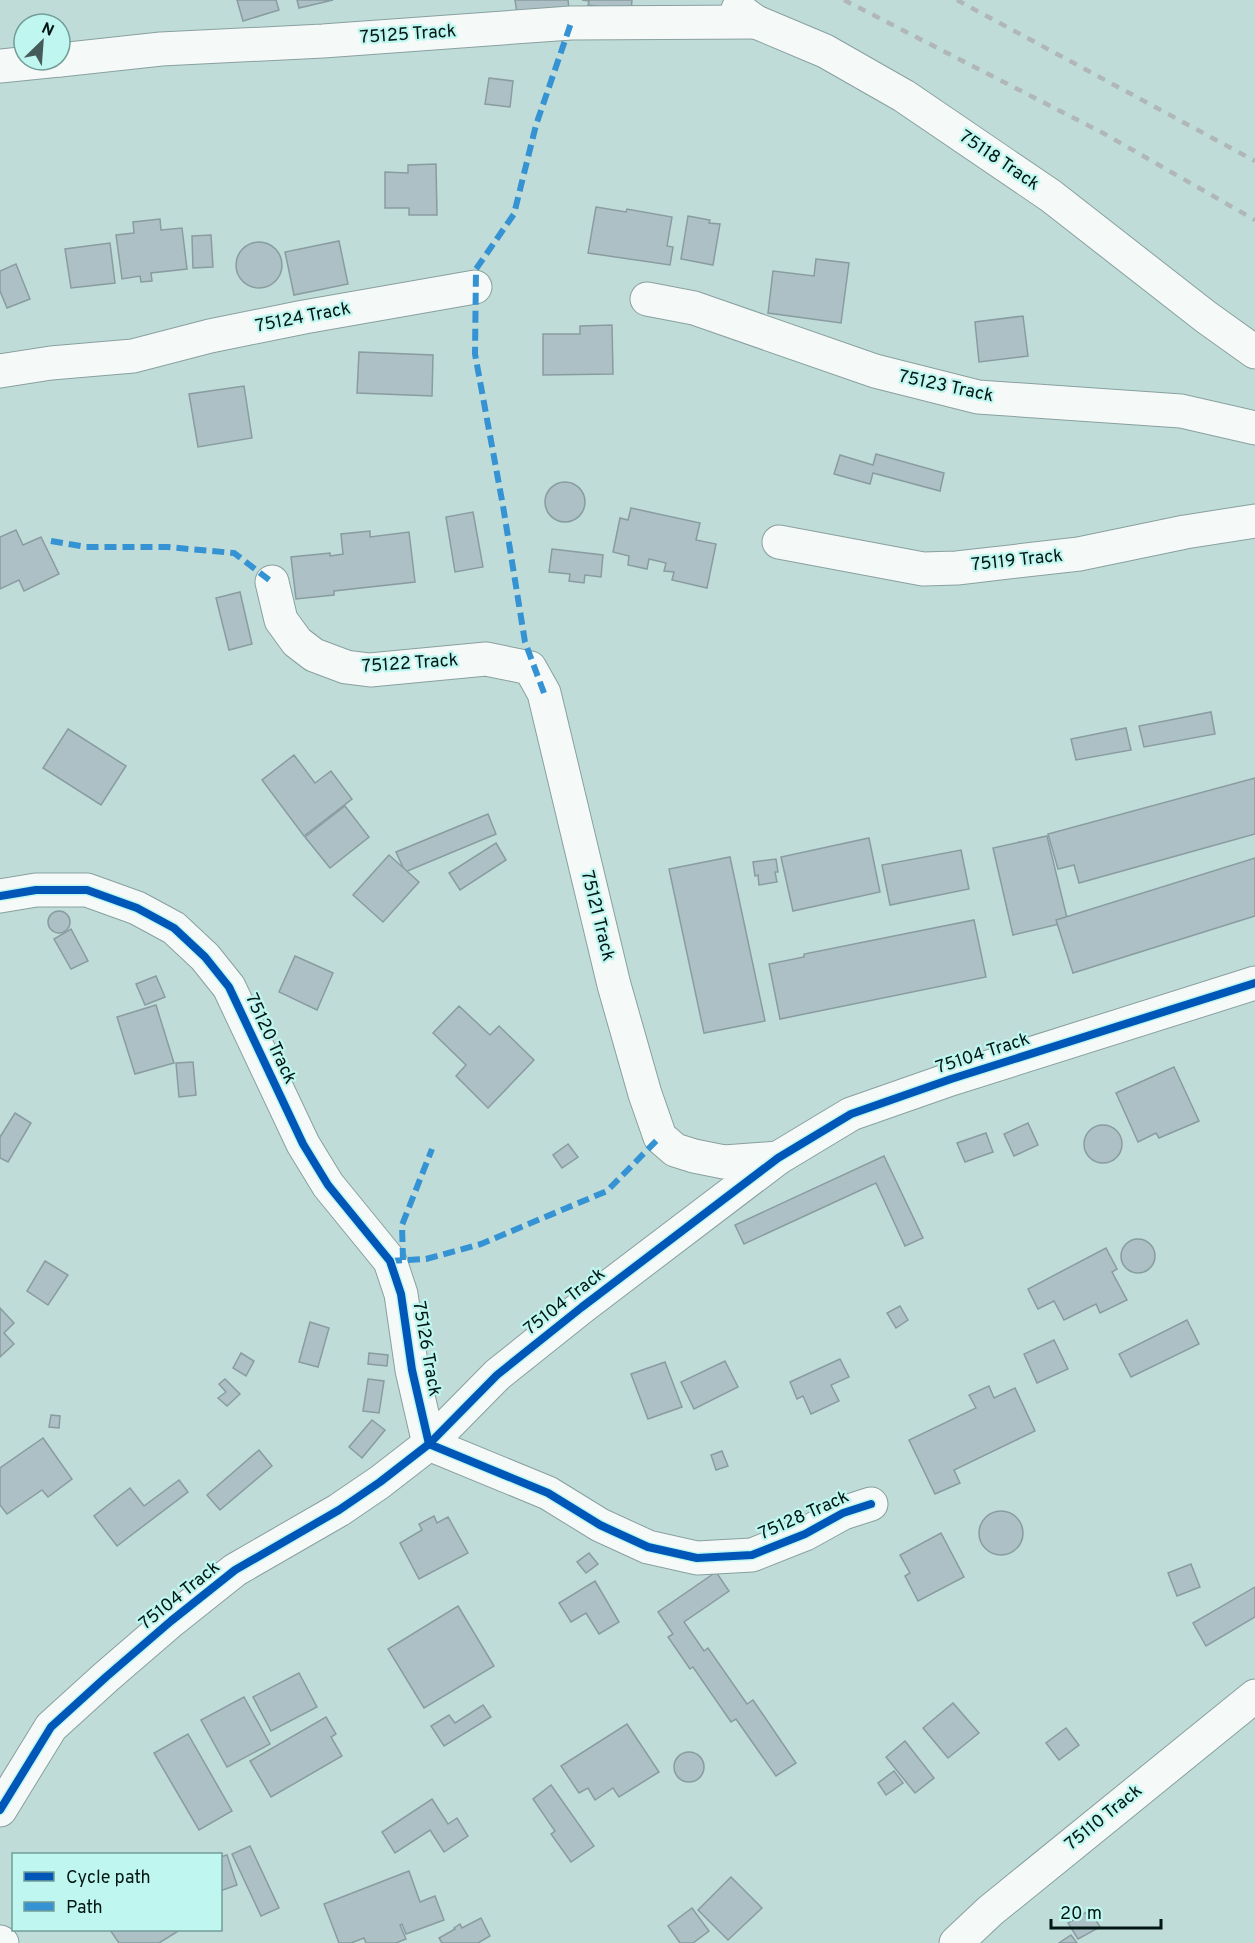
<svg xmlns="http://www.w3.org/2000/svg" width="1255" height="1943" viewBox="0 0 1255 1943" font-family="Overpass,sans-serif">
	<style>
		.building { fill: #adc0c5; stroke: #899ca0; stroke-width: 1.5 }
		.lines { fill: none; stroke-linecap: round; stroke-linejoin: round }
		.street-casing { stroke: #89a09e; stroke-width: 35 }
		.street { stroke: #f5faf9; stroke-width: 33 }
		.rail { stroke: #b0b7b6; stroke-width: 4.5; stroke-dasharray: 8 8; stroke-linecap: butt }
		.quiet { stroke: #3693d3; stroke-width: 6; stroke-dasharray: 12 6; stroke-linecap: butt }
		.cycleway-casing { stroke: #bff7f0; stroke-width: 11 }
		.cycleway { stroke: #0057b8; stroke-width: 8 }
		.labels { text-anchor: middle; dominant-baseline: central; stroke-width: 4.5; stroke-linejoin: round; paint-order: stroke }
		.street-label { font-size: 18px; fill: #021614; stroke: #bff7f0 }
	</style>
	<rect width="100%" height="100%" fill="#bfdcd9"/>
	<!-- building -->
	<g class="building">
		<path d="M237 0H276L279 10 243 21Z"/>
		<path d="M297 0H333L299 8Z"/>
		<path d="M515 0H568L569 9 517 13Z"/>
		<path d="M582 0H632L631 11 588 5 589 1Z"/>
		<path d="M489 78 513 81 510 107 485 104Z"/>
		<path d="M436 164 437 215H409V208H385V172L408 173V165Z"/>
		<path d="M596 207 626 212 627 209 672 217 667 246 673 247 670 265 588 253Z"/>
		<path d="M688 216 710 220 709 223 720 224 713 265 681 259Z"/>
		<path d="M160 219 161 230 182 228 187 269 151 273 152 281 141 282 140 276 122 279 116 235 134 233 133 222Z"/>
		<path d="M211 235 213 267 193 268 192 236Z"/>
		<path d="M339 241 348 284 294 295 285 252Z"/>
		<circle cx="259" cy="265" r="23"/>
		<path d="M110 243 115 283 71 288 65 249Z"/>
		<path d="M816 259 849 263 841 323 768 313 773 271 814 276Z"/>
		<path d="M16 264 30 299 7 308 0 291V271Z"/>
		<path d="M1023 316 1028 356 979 362 975 322Z"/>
		<path d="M612 325 613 374 543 375V334H580V326Z"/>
		<path d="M359 352 433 355 432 396 357 393Z"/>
		<path d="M244 386 252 438 198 447 189 394Z"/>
		<path d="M876 454 944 473 940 491 873 473 870 484 834 474 840 455 873 465Z"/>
		<circle cx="565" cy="502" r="20"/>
		<path d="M631 508 700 523 696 540 716 544 707 588 672 580 674 572 664 571 666 563 649 559 647 569 628 565 629 556 613 552 620 518 628 520Z"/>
		<path d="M473 512 483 567 455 572 446 517Z"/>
		<path d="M16 530 23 545 41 537 59 574 24 591 19 580 0 589V537Z"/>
		<path d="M370 531V537L409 532 415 582 334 591V595L296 599 291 557 330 553V556L343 554 341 534Z"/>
		<path d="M552 549 603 555 601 577 585 575 584 583 569 581 570 574 549 572Z"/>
		<path d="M240 592 252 644 229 650 216 598Z"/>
		<path d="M1211 712 1215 734 1144 747 1139 726Z"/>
		<path d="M1126 728 1131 750 1076 760 1071 739Z"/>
		<path d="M68 729 126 766 101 805 43 768Z"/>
		<path d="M294 755 315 783 331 771 352 799 304 836 262 780Z"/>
		<path d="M1255 778V834L1079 883 1074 865 1058 869 1048 834Z"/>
		<path d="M345 806 369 837 330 868 305 837Z"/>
		<path d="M488 814 496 834 405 872 396 852Z"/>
		<path d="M1047 836 1068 922 1013 935 993 848Z"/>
		<path d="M869 838 880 892 793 911 781 857Z"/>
		<path d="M496 843 506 860 460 890 449 873Z"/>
		<path d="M961 850 969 889 890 905 882 865Z"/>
		<path d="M389 855 419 882 383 922 353 895Z"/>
		<path d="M730 857 765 1021 704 1033 669 869Z"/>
		<path d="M1255 858V916L1073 973 1056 920Z"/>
		<path d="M776 859 778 872H775L777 882 759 885 758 875 755 876 753 862Z"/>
		<circle cx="59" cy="922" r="11"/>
		<path d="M974 920 986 977 780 1019 769 964 804 957V954Z"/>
		<path d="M71 929 88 961 71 969 54 939Z"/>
		<path d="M295 956 333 973 317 1010 279 992Z"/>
		<path d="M156 976 165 997 145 1005 136 984Z"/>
		<path d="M156 1005 174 1063 135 1074 117 1017Z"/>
		<path d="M459 1006 490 1035 499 1026 534 1060 488 1108 456 1076 466 1065 433 1033Z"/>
		<path d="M193 1062 196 1095 179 1097 176 1063Z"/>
		<path d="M1174 1067 1199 1121 1159 1138 1156 1133 1138 1142 1116 1093Z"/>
		<path d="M15 1113 31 1123 8 1162 0 1158V1137Z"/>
		<path d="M1028 1123 1038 1145 1014 1156 1004 1134Z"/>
		<circle cx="1103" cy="1144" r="19"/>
		<path d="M986 1133 993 1152 965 1162 957 1143Z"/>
		<path d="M568 1144 578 1157 562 1168 553 1155Z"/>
		<path d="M884 1156 923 1238 905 1246 876 1183 744 1244 735 1225Z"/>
		<circle cx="1138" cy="1256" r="17"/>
		<path d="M1106 1248 1117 1269 1112 1272 1127 1300 1100 1313 1096 1304 1064 1320 1054 1301 1038 1309 1028 1289Z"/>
		<path d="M45 1261 68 1275 48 1305 27 1291Z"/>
		<path d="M900 1306 908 1320 896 1328 887 1313Z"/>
		<path d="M0 1308 14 1323 4 1333 14 1344 0 1357Z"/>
		<path d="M1187 1320 1199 1344 1131 1377 1119 1354Z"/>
		<path d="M310 1322 329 1328 318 1367 299 1362Z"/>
		<path d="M1054 1340 1068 1369 1037 1383 1024 1354Z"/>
		<path d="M241 1353 254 1361 246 1376 233 1368Z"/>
		<path d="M369 1353 388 1355 387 1366 368 1364Z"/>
		<path d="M840 1359 849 1377 831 1385 839 1401 811 1414 803 1396 797 1399 790 1382Z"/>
		<path d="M725 1361 738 1387 694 1409 681 1382Z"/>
		<path d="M665 1362 682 1407 648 1419 631 1374Z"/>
		<path d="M225 1379 240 1394 227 1406 218 1398 226 1392 219 1384Z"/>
		<path d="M368 1379 384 1381 379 1413 363 1411Z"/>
		<path d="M989 1386 994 1398 1015 1388 1035 1431 954 1470 960 1483 935 1494 909 1440 976 1408 969 1395Z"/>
		<path d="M51 1415 60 1416 59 1428 49 1427Z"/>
		<path d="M372 1420 385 1430 362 1458 349 1447Z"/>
		<path d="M43 1438 72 1479 48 1497 42 1490 7 1514 0 1505V1468Z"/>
		<path d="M259 1450 272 1466 220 1510 207 1495Z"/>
		<path d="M722 1451 728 1466 716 1470 711 1455Z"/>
		<path d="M179 1480 188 1492 117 1546 94 1516 130 1488 144 1506Z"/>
		<circle cx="1001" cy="1533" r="22"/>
		<path d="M434 1516 437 1523 448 1517 468 1553 419 1579 400 1543 422 1530 419 1524Z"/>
		<path d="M941 1533 964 1577 918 1601 905 1576 910 1573 900 1555Z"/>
		<path d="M589 1553 598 1564 586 1573 577 1562Z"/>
		<path d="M1191 1564 1200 1587 1177 1596 1168 1573Z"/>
		<path d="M716 1572 729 1591 684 1622 704 1651 708 1648 747 1704 753 1700 796 1763 776 1776 736 1719 731 1722 693 1667 690 1669 668 1637 673 1634 658 1612Z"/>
		<path d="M595 1581 619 1622 599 1634 586 1613 571 1622 559 1603Z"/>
		<path d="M1255 1587V1617L1206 1646 1193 1623Z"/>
		<path d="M458 1606 494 1666 424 1708 388 1649Z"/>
		<path d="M299 1673 317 1707 271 1731 253 1697Z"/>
		<path d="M244 1697 270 1744 227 1767 201 1720Z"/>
		<path d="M953 1703 979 1733 948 1758 923 1728Z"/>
		<path d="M483 1705 491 1717 444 1746 431 1726 449 1715 455 1723Z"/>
		<path d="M326 1717 336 1734 331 1737 342 1756 271 1797 250 1761Z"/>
		<path d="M627 1724 659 1772 619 1797 613 1788 595 1800 588 1788 579 1793 561 1766Z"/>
		<path d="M1066 1728 1079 1745 1059 1760 1046 1743Z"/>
		<path d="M188 1734 232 1811 199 1830 154 1753Z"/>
		<path d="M905 1741 934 1778 915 1793 886 1757Z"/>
		<circle cx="689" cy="1767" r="15"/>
		<path d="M894 1771 903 1783 886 1795 878 1783Z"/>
		<path d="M551 1785 594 1846 571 1862 551 1834 555 1831 533 1799Z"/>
		<path d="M432 1799 448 1824 457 1818 468 1836 444 1852 430 1830 395 1853 382 1832Z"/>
		<path d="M250 1846 279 1908 261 1916 232 1854Z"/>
		<path d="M227 1855 237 1885 220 1891V1857Z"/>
		<path d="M409 1871 420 1902 435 1896 444 1920 406 1934 402 1924 400 1925 406 1939 396 1943H366L364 1938 351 1943H339L324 1904Z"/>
		<path d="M731 1877 762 1908 728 1940 698 1910Z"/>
		<path d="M692 1908 709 1931 693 1943H680L668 1926Z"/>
		<path d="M1090 1910 1100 1927 1078 1939 1068 1923Z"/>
		<path d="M481 1918 490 1936 478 1943H442L439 1938 455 1929 454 1928 460 1924 462 1928Z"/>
		<path d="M110 1930H180L159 1943H119Z"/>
		<path d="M1071 1935 1077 1943H1059Z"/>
	</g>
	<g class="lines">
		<!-- street casing -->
		<g class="street-casing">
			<g id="street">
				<path d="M738 9 756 22 825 51 904 96 1051 196 1206 317 1255 352"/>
				<path d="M60 60 161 49 323 41 571 23 756 22"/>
				<path d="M0 66 59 60"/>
				<path d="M647 299 694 308 875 371 978 397 1181 411 1255 428"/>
				<path d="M0 371 51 363 133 356 210 336 304 317 475 287"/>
				<path d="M779 542 923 569 957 568 1079 554 1185 532 1255 521"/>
				<path d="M272 582 281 620 297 642 314 655 346 667 370 670 486 659 530 668 544 693 614 985 645 1094 660 1137 675 1150 694 1156 724 1162 778 1158"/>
				<path d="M0 896 36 890H87L137 908 174 928 205 957 229 987 303 1144 328 1185 390 1261 401 1294 412 1370 429 1444 548 1493 600 1525 648 1547 697 1558 752 1555 805 1534 843 1513 871 1504"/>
				<path d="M0 1810 51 1727 106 1677 171 1621 235 1570 339 1510 380 1482 429 1444 497 1375 582 1307 778 1158 851 1114 951 1079 1255 983"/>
				<path d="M0 1942 2 1943"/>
				<path d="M956 1943 990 1911 1255 1696"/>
			</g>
		</g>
		<!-- street -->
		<use href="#street" class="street"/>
		<!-- rail -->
		<g class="rail">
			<path d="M844 0 1103 133 1255 220"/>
			<path d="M957 0 1255 161"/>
		</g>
		<!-- quiet -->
		<g class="quiet">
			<path d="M51 541 86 547H167L234 553 272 582"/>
			<path d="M544 693 525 642 503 506 475 354 476 269 514 214 536 125 571 23"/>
			<path d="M403 1260 402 1225 432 1149"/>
			<path d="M390 1261 426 1259 481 1244 607 1191 660 1137"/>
		</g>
		<!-- cycleway casing -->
		<g class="cycleway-casing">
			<g id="cycleway">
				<path d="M0 896 36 890H87L137 908 174 928 205 957 229 987 303 1144 328 1185 390 1261 401 1294 412 1370 429 1444 548 1493 600 1525 648 1547 697 1558 752 1555 805 1534 843 1513 871 1504"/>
				<path d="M0 1810 51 1727 106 1677 171 1621 235 1570 339 1510 380 1482 429 1444 497 1375 582 1307 778 1158 851 1114 951 1079 1255 983"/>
			</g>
		</g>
		<!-- cycleway -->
		<use href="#cycleway" class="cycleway"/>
	</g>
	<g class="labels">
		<!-- street labels -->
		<g class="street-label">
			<text transform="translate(408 35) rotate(-4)">75125 Track</text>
			<text transform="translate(999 161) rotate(34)">75118 Track</text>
			<text transform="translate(303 318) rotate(-11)">75124 Track</text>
			<text transform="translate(946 387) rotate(12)">75123 Track</text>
			<text transform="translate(1017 561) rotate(-6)">75119 Track</text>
			<text transform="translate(410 664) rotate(-4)">75122 Track</text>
			<text transform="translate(597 916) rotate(76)">75121 Track</text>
			<text transform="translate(270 1039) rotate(65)">75120 Track</text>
			<text transform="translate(983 1054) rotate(-18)">75104 Track</text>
			<text transform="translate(565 1302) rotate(-38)">75104 Track</text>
			<text transform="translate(426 1349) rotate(80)">75126 Track</text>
			<text transform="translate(804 1516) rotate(-24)">75128 Track</text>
			<text transform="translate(180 1596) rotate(-39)">75104 Track</text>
			<text transform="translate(1104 1818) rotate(-39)">75110 Track</text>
		</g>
	</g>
	<!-- legend -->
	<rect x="12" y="1853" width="210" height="78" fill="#bff7f0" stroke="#739d98" stroke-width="1.5"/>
	<rect x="24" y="1872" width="30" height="9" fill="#0057b8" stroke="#739d98" stroke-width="1.5"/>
	<text x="66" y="1883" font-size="18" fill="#021614">Cycle path</text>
	<rect x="24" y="1902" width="30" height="9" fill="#3693d3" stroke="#739d98" stroke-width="1.5"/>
	<text x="66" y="1913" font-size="18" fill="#021614">Path</text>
	<!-- north arrow -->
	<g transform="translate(42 42) rotate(25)"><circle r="28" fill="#bff7f0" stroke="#739d98" stroke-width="1.5"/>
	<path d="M0-4.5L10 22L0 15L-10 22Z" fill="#445b59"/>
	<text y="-9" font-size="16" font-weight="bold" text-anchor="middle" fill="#021614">N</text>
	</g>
	<!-- scale -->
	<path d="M1051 1919v9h110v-9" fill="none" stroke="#021614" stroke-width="3"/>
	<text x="1060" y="1919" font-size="18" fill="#021614" stroke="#bff7f0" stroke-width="4.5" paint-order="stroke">20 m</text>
</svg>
